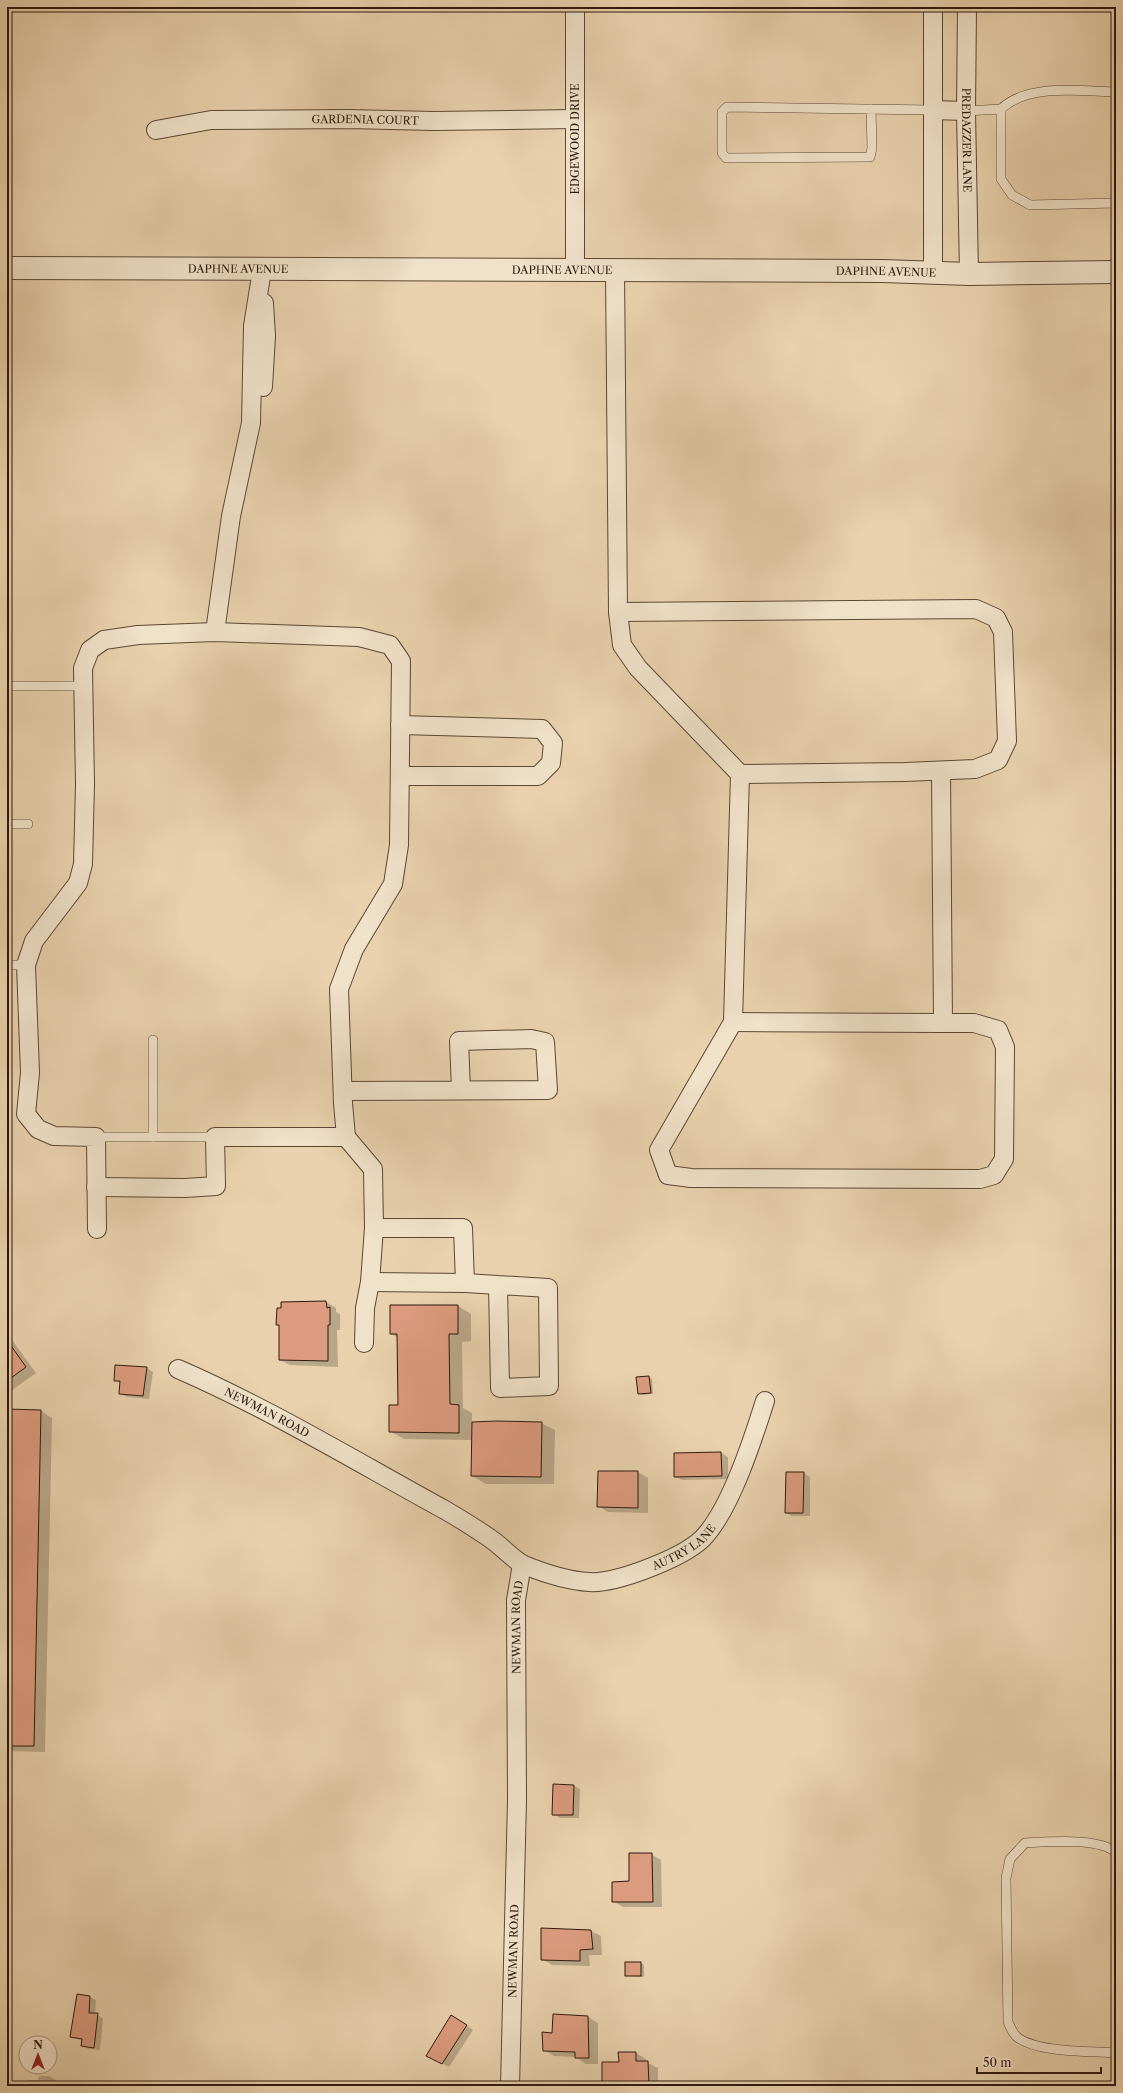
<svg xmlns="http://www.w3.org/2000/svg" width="1123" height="2093" viewBox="0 0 1123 2093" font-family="'Libre Caslon Text',serif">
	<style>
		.shadow { fill: #0003 }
		.building { fill: #dc9b7e; stroke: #2d190e }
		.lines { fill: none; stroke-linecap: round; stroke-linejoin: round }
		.service-casing { stroke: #5c4736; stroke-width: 10 }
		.minor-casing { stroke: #5c4736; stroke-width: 20 }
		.tertiary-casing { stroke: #5c4736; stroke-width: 24 }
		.service { stroke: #f0e1c9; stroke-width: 9 }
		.minor { stroke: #f0e1c9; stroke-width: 18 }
		.tertiary { stroke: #f0e1c9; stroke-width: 22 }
		.labels { text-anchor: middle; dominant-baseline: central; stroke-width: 3.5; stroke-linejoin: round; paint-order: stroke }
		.street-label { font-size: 11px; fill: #2d190e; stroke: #f0e1c9 }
	</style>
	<rect width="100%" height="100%" fill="#e8d1ac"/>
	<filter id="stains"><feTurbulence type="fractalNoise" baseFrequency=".005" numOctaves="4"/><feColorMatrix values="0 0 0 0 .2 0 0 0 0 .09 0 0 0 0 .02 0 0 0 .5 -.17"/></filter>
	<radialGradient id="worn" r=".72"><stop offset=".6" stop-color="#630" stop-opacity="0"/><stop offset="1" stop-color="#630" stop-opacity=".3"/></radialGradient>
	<!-- shadow -->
	<g class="shadow">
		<path d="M326 1302 336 1308V1312L340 1314V1330H337L338 1367 290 1365 280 1360Z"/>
		<path d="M458 1306 471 1314V1341L462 1342 463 1408 472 1413V1423H541L555 1430 554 1484H486L472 1476V1440L404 1439 390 1431 399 1406 398 1338 390 1333Z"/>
		<path d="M7 1333 36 1373 8 1393H7Z"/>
		<path d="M147 1368 153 1372 149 1399 127 1397 120 1393 121 1384 115 1380Z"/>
		<path d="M649 1377 652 1379 653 1394 642 1395 639 1394Z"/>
		<path d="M7 1410 41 1411 52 1418 45 1752 7 1751Z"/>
		<path d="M721 1453 728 1457V1479L682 1480 675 1477V1454Z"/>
		<path d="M599 1472H638L648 1478V1513L608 1512 598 1506Z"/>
		<path d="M804 1473 810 1477V1516H792L786 1513Z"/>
		<path d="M574 1786 580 1789 579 1818H560L553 1814Z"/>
		<path d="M651 1854 661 1860 662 1907H623L613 1901 630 1882Z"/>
		<path d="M591 1931 601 1936 602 1955H589L590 1966 552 1965 542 1959Z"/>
		<path d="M641 1963 644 1965V1977L626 1976Z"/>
		<path d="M90 1997 96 2000 95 2014 103 2018 100 2050 88 2049 82 2045 83 2041 71 2037Z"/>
		<path d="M588 2017 598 2023V2064H586L576 2057 554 2056 544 2050 553 2034Z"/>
		<path d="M458 2020 473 2030 449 2067 434 2059Z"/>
		<path d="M636 2053 646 2059V2062L658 2068V2086H603L620 2063Z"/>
		<path d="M39 2076H49L56 2080V2086H28V2080H38Z"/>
	</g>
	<!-- building -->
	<g class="building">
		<path d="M326 1301 327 1308 330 1307V1325H328V1361L279 1360V1325H276L277 1308H281V1302Z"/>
		<path d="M390 1305H458V1334H449L450 1404 459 1405V1433L389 1432V1405H398L397 1334H390Z"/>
		<path d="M7 1340 26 1367 7 1381Z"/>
		<path d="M115 1365 147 1367 143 1396 119 1394 120 1381H114Z"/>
		<path d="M649 1376 651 1393 638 1394 636 1377Z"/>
		<path d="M7 1409 41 1410 34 1746H7Z"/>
		<path d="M496 1421 542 1422 541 1477 471 1476 472 1422Z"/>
		<path d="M721 1452 722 1476 674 1477V1453Z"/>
		<path d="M598 1471H638V1508L597 1507Z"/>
		<path d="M786 1472H804L803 1513H785Z"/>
		<path d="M553 1784 574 1785 573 1815H552Z"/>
		<path d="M629 1853H652L653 1902H612V1882L629 1881Z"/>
		<path d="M541 1928 591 1930 593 1949 580 1950V1961L541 1960Z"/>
		<rect x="625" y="1962" width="16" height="14"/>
		<path d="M77 1994 90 1996 89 2013H98L94 2048 81 2046 82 2039 70 2037Z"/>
		<path d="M553 2014 588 2016 589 2058H575V2052L543 2051 542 2032 552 2033Z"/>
		<path d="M451 2015 467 2025 442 2064 426 2056Z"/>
		<path d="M618 2052H636V2061H648L649 2086H602V2062H619Z"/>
	</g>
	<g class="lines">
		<!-- service casing -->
		<g class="service-casing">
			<g id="service">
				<path d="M871 109 872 148 870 157 726 158 722 153V112L727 107 932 110"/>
				<path d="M1001 109V179L1012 195 1030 205 1116 203"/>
				<path d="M966 111 1001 109C1028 83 1081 91 1116 92"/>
				<path d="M7 686H82"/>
				<path d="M7 824H28"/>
				<path d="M7 965H26"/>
				<path d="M153 1040V1137"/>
				<path d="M96 1137H215"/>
				<path d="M1116 1853C1101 1837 1046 1842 1025 1843L1010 1859 1006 1878 1008 2022C1010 2026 1012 2032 1016 2036 1035 2053 1090 2051 1116 2053"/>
			</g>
		</g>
		<!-- minor casing -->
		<g class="minor-casing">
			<g id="minor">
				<path d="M575 7V270"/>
				<path id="s1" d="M967 7 966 111 969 274"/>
				<path d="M932 110 966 111"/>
				<path id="s2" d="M156 130 211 120 348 119 434 121 574 119"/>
				<path d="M615 270 618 612 622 645 638 668 740 774 733 1022 659 1150 668 1175 691 1178 980 1179 994 1175 1004 1159 1005 1047 998 1030 974 1023H943L941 771"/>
				<path d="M933 272V7"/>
				<path d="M263 387 266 336 264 303"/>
				<path d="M618 612 976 609 996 618 1003 632 1007 741 998 760 975 769 905 772 740 774"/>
				<path d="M215 632 231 516 251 423 253 326 262 270"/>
				<path d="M400 725 542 729 553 743 551 763 538 776H400"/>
				<path d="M733 1022 943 1023"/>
				<path d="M343 1091 548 1090 545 1042 531 1039 459 1041 461 1090"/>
				<path d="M96 1187 185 1188 216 1186 215 1137H346L373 1169 374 1228 370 1282 365 1308 364 1343"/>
				<path d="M97 1229 96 1137 54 1136 38 1129 26 1114 30 1073 26 965 34 941 78 883 83 864 85 784 83 668 90 650 104 640 138 635 215 632 359 637 390 645 401 661 399 845 393 884 354 949 339 989 343 1103 346 1137"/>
				<path d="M370 1282 465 1283 463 1228H374"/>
				<path d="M465 1283 548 1288 549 1386 500 1388 498 1285"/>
				<path id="s3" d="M178 1369C270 1409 357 1462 445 1510 462 1520 479 1530 495 1542 504 1549 514 1560 524 1565 544 1573 568 1581 589 1582 616 1584 682 1558 702 1539 730 1511 753 1439 765 1401"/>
				<path id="s4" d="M510 2086 517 1800 516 1600 522 1564"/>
			</g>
		</g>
		<!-- tertiary casing -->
		<g class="tertiary-casing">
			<g id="tertiary">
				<path id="s5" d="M7 268 883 271 969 274 1116 272"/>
			</g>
		</g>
		<!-- service -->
		<use href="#service" class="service"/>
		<!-- minor -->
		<use href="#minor" class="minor"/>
		<!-- tertiary -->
		<use href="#tertiary" class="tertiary"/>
	</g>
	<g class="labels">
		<!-- street labels -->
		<g class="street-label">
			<text stroke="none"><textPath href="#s2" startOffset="210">GARDENIA COURT</textPath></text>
			<text transform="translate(575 139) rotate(-90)">EDGEWOOD DRIVE</text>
			<text stroke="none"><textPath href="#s1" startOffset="133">PREDAZZER LANE</textPath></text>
			<text stroke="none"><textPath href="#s5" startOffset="231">DAPHNE AVENUE</textPath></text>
			<text stroke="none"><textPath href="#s5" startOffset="555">DAPHNE AVENUE</textPath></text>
			<text stroke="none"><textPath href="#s5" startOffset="879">DAPHNE AVENUE</textPath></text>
			<text stroke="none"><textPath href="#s3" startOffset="99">NEWMAN ROAD</textPath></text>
			<text stroke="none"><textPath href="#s3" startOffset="569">AUTRY LANE</textPath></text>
			<text stroke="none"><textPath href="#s4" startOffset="459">NEWMAN ROAD</textPath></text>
			<text stroke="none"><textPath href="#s4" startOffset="135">NEWMAN ROAD</textPath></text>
		</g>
	</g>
	<!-- margin -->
	<rect width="1123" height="2093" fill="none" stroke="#e8d1ac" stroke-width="24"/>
	<rect x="8" y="8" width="1107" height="2077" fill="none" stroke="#2d190e" stroke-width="2"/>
	<rect x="12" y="12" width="1099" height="2069" fill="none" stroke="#2d190e"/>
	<!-- north arrow -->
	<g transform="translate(38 2055)"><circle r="19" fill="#f0e1c9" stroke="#a2917e"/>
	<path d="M0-3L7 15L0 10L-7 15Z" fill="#8f2418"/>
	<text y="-6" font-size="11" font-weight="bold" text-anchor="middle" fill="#2d190e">N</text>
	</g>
	<!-- scale -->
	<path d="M977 2067v6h124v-6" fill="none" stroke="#2d190e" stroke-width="2"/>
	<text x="983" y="2067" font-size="12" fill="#2d190e" stroke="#f0e1c9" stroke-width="3" paint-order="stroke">50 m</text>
	<rect width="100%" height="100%" filter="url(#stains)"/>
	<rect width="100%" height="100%" fill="url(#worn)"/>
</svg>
